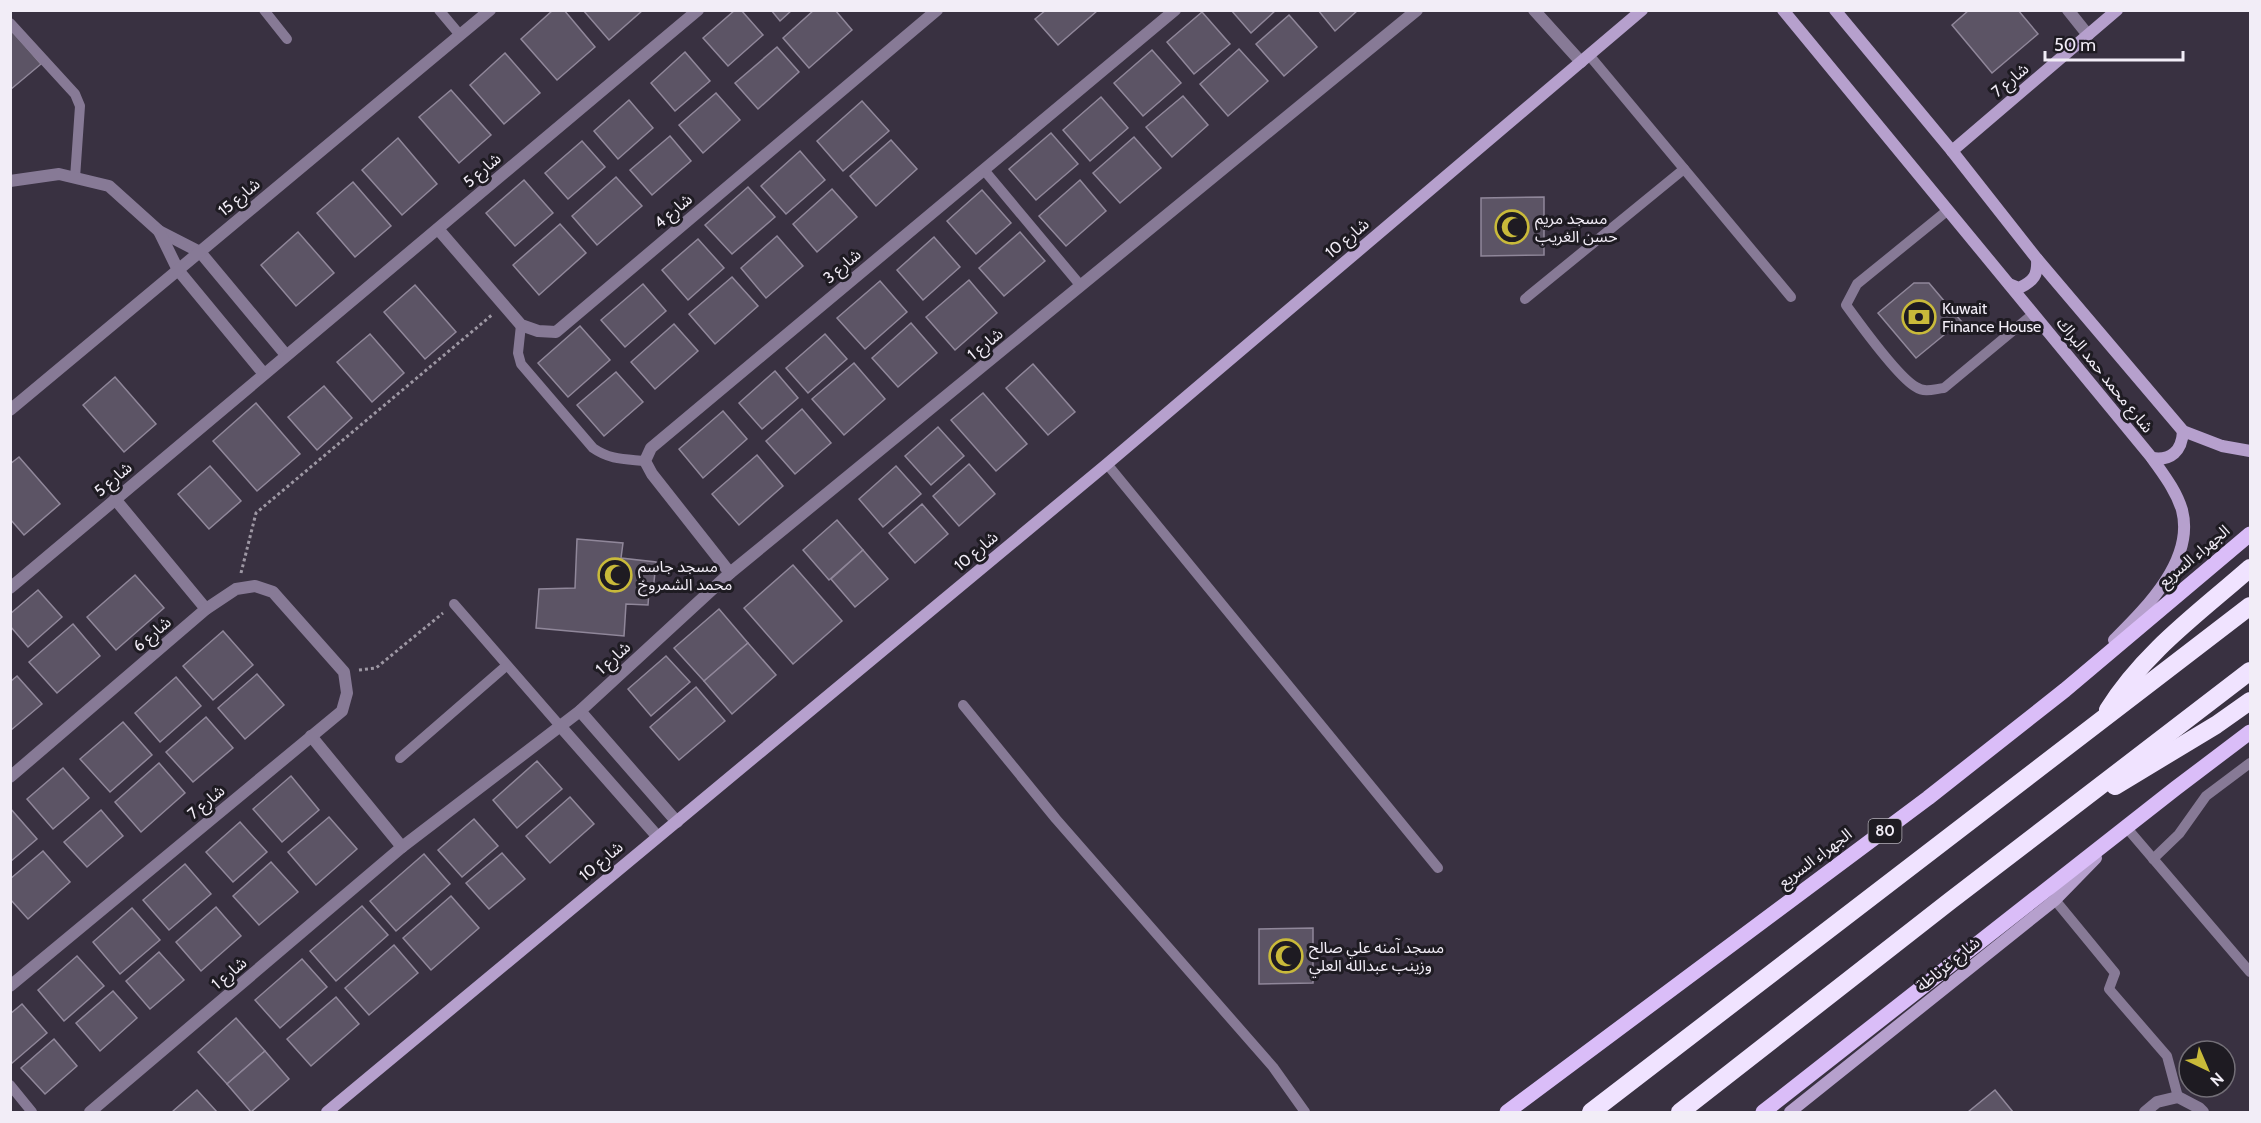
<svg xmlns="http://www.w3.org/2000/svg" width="2261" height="1123" viewBox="0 0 2261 1123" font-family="Cabin,'Noto Sans Arabic',sans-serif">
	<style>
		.building { fill: #5c5465; stroke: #90879a; stroke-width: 1.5 }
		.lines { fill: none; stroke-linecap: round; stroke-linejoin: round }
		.path { stroke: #9e98a4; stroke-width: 3; stroke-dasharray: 3 3; stroke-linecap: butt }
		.lane { stroke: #877a96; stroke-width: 10 }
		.street { stroke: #877a96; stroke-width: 12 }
		.secondary { stroke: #b6a0cd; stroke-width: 12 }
		.primary { stroke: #dabdf8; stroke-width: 15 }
		.highway { stroke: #f0e3ff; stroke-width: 18 }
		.labels { text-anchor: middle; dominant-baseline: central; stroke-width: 6; stroke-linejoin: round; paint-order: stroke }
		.shield { fill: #1e1b22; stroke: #b2aeb7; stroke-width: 1.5 }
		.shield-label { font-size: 15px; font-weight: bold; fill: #f2edf7 }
		.street-label { font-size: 16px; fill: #f2edf7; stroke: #1e1b22 }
		.poi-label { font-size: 16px; fill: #f2edf7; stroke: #1e1b22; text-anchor: start }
	</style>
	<rect width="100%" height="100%" fill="#393141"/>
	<!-- building -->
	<g class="building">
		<path d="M553 10H564L595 47 557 80 521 39Z"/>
		<path d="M583 10H643L609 40Z"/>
		<path d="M735 10H741L763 35 728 66 703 38Z"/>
		<path d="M771 10H792L780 21Z"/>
		<path d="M814 10H835L852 30 809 68 783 38Z"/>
		<path d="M1046 10H1096L1097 11 1058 45 1035 19Z"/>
		<path d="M1231 10H1276L1251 33Z"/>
		<path d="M1318 10H1358L1335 31Z"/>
		<path d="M1969 10H2018L2038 34 1992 73 1952 25Z"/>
		<path d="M1202 12 1230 44 1194 74 1167 42Z"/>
		<path d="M1289 15 1317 47 1284 76 1256 44Z"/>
		<path d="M13 32 41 64 10 90V34Z"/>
		<path d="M777 47 799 72 758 109 735 83Z"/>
		<path d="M1239 49 1268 81 1228 116 1200 84Z"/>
		<path d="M1152 50 1181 83 1143 116 1114 83Z"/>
		<path d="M685 52 710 81 675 111 651 83Z"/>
		<path d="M505 53 540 93 504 124 470 85Z"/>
		<path d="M451 90 491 135 459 163 419 117Z"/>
		<path d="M716 93 740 120 703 153 679 125Z"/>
		<path d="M1183 96 1208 125 1172 157 1146 127Z"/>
		<path d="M1101 97 1128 128 1090 161 1063 130Z"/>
		<path d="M629 100 653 128 618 159 594 131Z"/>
		<path d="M862 101 889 131 843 171 817 141Z"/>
		<path d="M1051 133 1078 164 1036 200 1009 169Z"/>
		<path d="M670 136 691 161 652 195 630 170Z"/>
		<path d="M1134 137 1161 168 1120 203 1093 173Z"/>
		<path d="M398 138 437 184 402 215 362 170Z"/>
		<path d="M891 140 917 169 876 206 850 176Z"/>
		<path d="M582 141 605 167 568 199 545 173Z"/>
		<path d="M800 151 825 180 786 214 761 186Z"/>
		<path d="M616 177 642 206 597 245 572 216Z"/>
		<path d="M524 180 553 213 515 246 486 213Z"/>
		<path d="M1080 180 1106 211 1066 246 1039 216Z"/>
		<path d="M353 182 391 226 355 257 317 213Z"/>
		<path d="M748 187 775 217 732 254 705 225Z"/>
		<path d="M832 189 857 217 817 252 793 224Z"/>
		<path d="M982 190 1011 223 976 254 947 221Z"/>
		<path d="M1544 197V255L1481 256V198Z"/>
		<path d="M560 224 586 253 539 295 513 265Z"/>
		<path d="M298 232 334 273 296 306 261 265Z"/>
		<path d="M1020 232 1045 261 1004 296 979 268Z"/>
		<path d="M777 236 803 266 766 298 741 268Z"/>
		<path d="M934 237 960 267 923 300 897 270Z"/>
		<path d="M698 239 724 268 688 300 662 270Z"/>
		<path d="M732 277 758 306 715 344 689 314Z"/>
		<path d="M969 280 997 313 955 350 926 317Z"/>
		<path d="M880 281 907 312 865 349 837 318Z"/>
		<path d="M1914 283H1929L1961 321 1916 358 1878 313Z"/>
		<path d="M643 284 666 311 625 347 601 320Z"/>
		<path d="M415 285 456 332 425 359 384 312Z"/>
		<path d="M911 323 937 353 898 387 872 358Z"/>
		<path d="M674 324 698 351 655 389 631 362Z"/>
		<path d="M580 326 610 360 568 397 538 363Z"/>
		<path d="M370 334 404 373 372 402 337 362Z"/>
		<path d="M825 334 847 359 808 393 786 368Z"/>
		<path d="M854 363 885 399 844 435 812 399Z"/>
		<path d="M1033 364 1075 412 1048 435 1006 388Z"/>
		<path d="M775 371 798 398 762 429 739 403Z"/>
		<path d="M616 372 643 402 604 436 577 405Z"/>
		<path d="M115 377 156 424 124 452 83 405Z"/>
		<path d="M324 386 352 418 317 450 288 417Z"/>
		<path d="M983 393 1027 444 996 471 951 420Z"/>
		<path d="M256 403 300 454 257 491 213 441Z"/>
		<path d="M802 409 831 443 795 474 766 441Z"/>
		<path d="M723 411 747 439 703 478 679 449Z"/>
		<path d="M938 427 964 456 931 485 905 456Z"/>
		<path d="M757 455 783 486 739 525 712 494Z"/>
		<path d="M19 457 60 504 24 535 10 519V464Z"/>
		<path d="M969 464 995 494 959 526 933 496Z"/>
		<path d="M210 466 241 501 209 529 178 494Z"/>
		<path d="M896 466 921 494 883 527 859 499Z"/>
		<path d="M922 504 948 534 915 563 889 533Z"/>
		<path d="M837 520 863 550 829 580 803 550Z"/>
		<path d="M577 539 623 543 621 558 656 562 653 592H649L648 605 626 604 624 636 536 628 539 589 575 588Z"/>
		<path d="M863 550 888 579 855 607 831 579Z"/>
		<path d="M793 565 842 621 793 664 744 608Z"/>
		<path d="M135 575 164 608 116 650 87 617Z"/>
		<path d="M38 590 62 617 28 647 10 626V614Z"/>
		<path d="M719 609 748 643 704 681 674 648Z"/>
		<path d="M73 624 100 656 57 693 29 662Z"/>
		<path d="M223 631 253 665 213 700 183 666Z"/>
		<path d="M748 643 776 675 732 714 704 681Z"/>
		<path d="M666 656 690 682 651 716 628 689Z"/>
		<path d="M257 674 284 705 245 739 218 708Z"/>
		<path d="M17 676 42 704 10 731V682Z"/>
		<path d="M176 677 201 706 160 742 135 713Z"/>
		<path d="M696 687 725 721 679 760 650 727Z"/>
		<path d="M206 717 233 748 193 782 166 752Z"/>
		<path d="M123 722 152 755 110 792 80 759Z"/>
		<path d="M537 761 562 789 517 828 493 800Z"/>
		<path d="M159 763 185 793 141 832 115 802Z"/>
		<path d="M63 768 89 798 53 829 27 799Z"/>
		<path d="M291 776 319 810 282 842 253 809Z"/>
		<path d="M570 797 594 824 550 863 526 836Z"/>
		<path d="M10 808 37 839 10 862Z"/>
		<path d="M101 810 123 836 87 867 64 842Z"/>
		<path d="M329 817 357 849 316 885 288 852Z"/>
		<path d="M474 819 498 846 462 877 438 850Z"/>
		<path d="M240 822 267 852 233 882 206 852Z"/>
		<path d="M43 851 70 882 28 919 10 899V879Z"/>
		<path d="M502 853 525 879 489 909 466 883Z"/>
		<path d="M424 854 450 884 396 931 370 901Z"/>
		<path d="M271 862 298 892 259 925 233 896Z"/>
		<path d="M185 864 211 894 169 930 143 900Z"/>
		<path d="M451 896 479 928 431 970 403 938Z"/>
		<path d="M362 906 388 935 336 981 310 951Z"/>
		<path d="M216 907 241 936 201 971 176 942Z"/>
		<path d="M132 908 160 940 120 974 93 942Z"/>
		<path d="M1313 928V983L1259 984V929Z"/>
		<path d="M394 945 418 973 369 1015 345 988Z"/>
		<path d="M159 952 184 980 150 1009 126 981Z"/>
		<path d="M77 956 104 986 64 1021 38 990Z"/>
		<path d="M302 959 327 987 280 1028 255 1000Z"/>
		<path d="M113 991 137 1018 100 1051 76 1023Z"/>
		<path d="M336 997 359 1024 311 1066 287 1039Z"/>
		<path d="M22 1004 47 1033 11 1064 10 1014Z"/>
		<path d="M236 1018 265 1051 227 1084 198 1052Z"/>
		<path d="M54 1039 77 1066 45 1094 21 1068Z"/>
		<path d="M265 1051 289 1079 251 1112 227 1084Z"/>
		<path d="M197 1090 217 1112H172Z"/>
		<path d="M1995 1090 2013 1112H1968Z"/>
	</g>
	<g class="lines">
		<!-- path -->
		<g class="path">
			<path d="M241 573 256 513 493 314"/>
			<path d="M359 670 376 668 443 613"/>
		</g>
		<!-- lane -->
		<g class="lane">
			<path d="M264 10 287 39"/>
			<path d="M439 10 460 35"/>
			<path d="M10 23 75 94 80 106 75 178"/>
			<path d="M1589 55 1791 297"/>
			<path d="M984 170 1081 286"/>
			<path d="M1948 210 1857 284 1846 305C1859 323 1899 378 1916 387 1925 393 1934 389 1944 388L2033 314"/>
			<path d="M1525 299 1684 169"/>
			<path d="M521 325 518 353 521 364 593 448C610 460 625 459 645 461"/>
			<path d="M1107 464 1438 868"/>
			<path d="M454 604 561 727"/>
			<path d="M963 705 1056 819 1273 1067 1305 1112"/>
			<path d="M400 758 506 666"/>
			<path d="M2126 827 2250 972"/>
			<path d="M2153 859 2179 834 2206 796 2250 763"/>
			<path d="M2055 900 2115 973 2109 989 2167 1056 2178 1097"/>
			<path d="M10 1085 32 1112"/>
		</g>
		<!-- street -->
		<g class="street">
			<path d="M1534 10 1581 62"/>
			<path d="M2068 10 2088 35"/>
			<path d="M10 181 59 174 109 186 159 231 200 252 286 355"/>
			<path d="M438 229 521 325 538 331 556 332 937 10"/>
			<path d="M159 231 178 270 264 374"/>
			<path d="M10 410 490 10"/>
			<path d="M115 499 206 609"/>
			<path d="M730 573 652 474 645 461 651 448 1175 10"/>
			<path d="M10 588 698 10"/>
			<path d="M580 711 677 822"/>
			<path d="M561 727 657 836"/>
			<path d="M311 736 402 847"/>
			<path d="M10 777 206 609 236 589 255 586 273 592 344 672 347 693 342 711 10 986"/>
			<path d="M90 1112 402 847 580 711 730 573 1417 10"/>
			<path d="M2145 1112 2157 1102 2178 1097 2199 1108 2203 1112"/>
		</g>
		<!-- secondary -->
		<g class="secondary">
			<path d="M1783 10 2152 458C2163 474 2176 490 2182 510 2195 560 2146 608 2114 640"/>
			<path d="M1835 10 1952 151 2037 259 2183 431 2222 446 2250 451"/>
			<path d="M1952 151 2117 10"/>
			<path d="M2009 284 2019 288C2034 281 2038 275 2037 259"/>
			<path d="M2152 458C2171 461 2182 451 2183 431"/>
			<path d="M327 1112 1107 464 1642 10"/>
			<path d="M1790 1112 2055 900 2096 858"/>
		</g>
		<!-- primary -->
		<g class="primary">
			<path d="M1507 1112 1928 798 2065 690 2250 534"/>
			<path d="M1763 1112 2176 788 2250 732"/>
		</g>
		<!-- highway -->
		<g class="highway">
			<path d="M2108 710C2144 652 2200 612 2250 568"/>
			<path d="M2115 786 2216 725 2250 701"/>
			<path d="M1591 1112 2250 606"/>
			<path d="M1680 1112 1950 901 2250 671"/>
		</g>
	</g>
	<!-- icons -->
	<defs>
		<g id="mosque-ring" transform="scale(1.725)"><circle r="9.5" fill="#1e1b22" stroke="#c9ba3a" stroke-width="1.5"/><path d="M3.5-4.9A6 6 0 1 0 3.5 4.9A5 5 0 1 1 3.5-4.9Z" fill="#c9ba3a"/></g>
		<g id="bank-ring" transform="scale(1.725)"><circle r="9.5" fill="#1e1b22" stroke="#c9ba3a" stroke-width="1.5"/><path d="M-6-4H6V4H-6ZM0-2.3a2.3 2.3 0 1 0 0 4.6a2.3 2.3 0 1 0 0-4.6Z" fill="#c9ba3a"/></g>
	</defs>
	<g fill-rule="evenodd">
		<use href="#mosque-ring" x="1512" y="227"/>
		<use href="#bank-ring" x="1919" y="317"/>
		<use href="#mosque-ring" x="615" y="575"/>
		<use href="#mosque-ring" x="1286" y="956"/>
	</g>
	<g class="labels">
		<!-- shield labels -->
		<rect class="shield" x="1868.5" y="819" width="33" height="24" rx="4.5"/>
		<g class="shield-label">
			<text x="1885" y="831">80</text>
		</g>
		<!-- street labels -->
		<g class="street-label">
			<text transform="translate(2010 80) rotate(-40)">شارع 7</text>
			<text transform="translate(482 170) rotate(-40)">شارع 5</text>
			<text transform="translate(239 197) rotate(-40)">شارع 15</text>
			<text transform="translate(673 211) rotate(-40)">شارع 4</text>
			<text transform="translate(1347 238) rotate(-40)">شارع 10</text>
			<text transform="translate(842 266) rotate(-40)">شارع 3</text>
			<text transform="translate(985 344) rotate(-39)">شارع 1</text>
			<text transform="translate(2105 375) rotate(51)">شارع محمد حمد البراك</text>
			<text transform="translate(113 479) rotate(-40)">شارع 5</text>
			<text transform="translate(976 551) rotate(-40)">شارع 10</text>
			<text transform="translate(2194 556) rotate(-40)">الجهراء السريع</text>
			<text transform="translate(152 634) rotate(-41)">شارع 6</text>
			<text transform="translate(613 658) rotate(-42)">شارع 1</text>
			<text transform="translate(206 802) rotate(-40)">شارع 7</text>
			<text transform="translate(1815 858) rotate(-37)">الجهراء السريع</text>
			<text transform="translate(601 861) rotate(-40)">شارع 10</text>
			<text transform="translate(1948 964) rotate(-39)">شارع غرناطة</text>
			<text transform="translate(229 973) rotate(-40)">شارع 1</text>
		</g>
		<!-- poi labels -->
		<g class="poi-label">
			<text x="1535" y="218">مسجد مريم<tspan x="1535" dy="18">حسن الغريب</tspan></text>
			<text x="1942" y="308">Kuwait<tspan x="1942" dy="18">Finance House</tspan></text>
			<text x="638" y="566">مسجد جاسم<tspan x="638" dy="18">محمد الشمروخ</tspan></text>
			<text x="1309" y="947">مسجد آمنه علي صالح<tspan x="1309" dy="18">وزينب عبدالله العلي</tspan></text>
		</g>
	</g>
	<!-- border -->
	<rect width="2261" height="1123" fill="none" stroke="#f2edf7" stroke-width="24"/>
	<!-- north arrow -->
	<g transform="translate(2207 1069) rotate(136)"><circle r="28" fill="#1e1b22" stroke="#736f77" stroke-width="1.5"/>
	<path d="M0-4.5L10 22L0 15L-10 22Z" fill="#c9ba3a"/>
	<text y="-9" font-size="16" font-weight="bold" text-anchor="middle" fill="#f2edf7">N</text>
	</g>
	<!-- scale -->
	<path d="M2045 51v9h138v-9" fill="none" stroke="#f2edf7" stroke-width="3"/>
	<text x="2054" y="51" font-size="18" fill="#f2edf7" stroke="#1e1b22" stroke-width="4.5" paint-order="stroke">50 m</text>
</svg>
